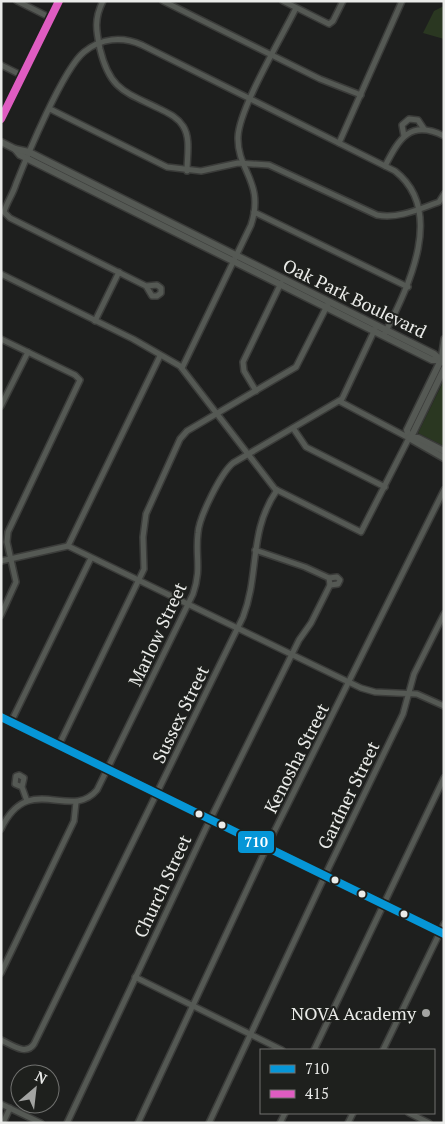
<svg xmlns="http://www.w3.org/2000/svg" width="445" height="1124" viewBox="0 0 445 1124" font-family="'PT Serif',serif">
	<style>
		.green { fill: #2a3721 }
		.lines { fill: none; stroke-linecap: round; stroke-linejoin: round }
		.minor-casing { stroke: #3b3c3a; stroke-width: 8 }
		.tertiary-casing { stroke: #3b3c3a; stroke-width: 9 }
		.secondary-casing { stroke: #3b3c3a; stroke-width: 9 }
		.minor { stroke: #555954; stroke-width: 5 }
		.tertiary { stroke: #555954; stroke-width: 6 }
		.secondary { stroke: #585b55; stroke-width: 7 }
		.bus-1-casing { stroke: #1e201d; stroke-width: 11 }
		.bus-2-casing { stroke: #1e201d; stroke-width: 11 }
		.bus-1 { stroke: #0696d7; stroke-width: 8 }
		.bus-2 { stroke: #df5cc1; stroke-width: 8 }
		.bus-dot { fill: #eaebe9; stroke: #1e201d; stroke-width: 2 }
		.poi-dot { fill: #a3a4a2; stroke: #1e201d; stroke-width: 2 }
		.labels { text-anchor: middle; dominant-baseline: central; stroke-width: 4; stroke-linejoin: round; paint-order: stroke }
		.street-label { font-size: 18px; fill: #eaebe9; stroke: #1e201d }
		.poi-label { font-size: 18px; fill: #eaebe9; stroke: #1e201d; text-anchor: end }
		.line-badge { stroke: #1e201d; stroke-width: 2 }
		.badge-label { font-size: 14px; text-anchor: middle; font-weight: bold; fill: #fff }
	</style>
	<rect width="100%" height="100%" fill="#1e1f1e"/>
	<!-- green -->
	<g class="green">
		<path d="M444 6V39L423 33 434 11Z"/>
		<path d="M444 380V446L418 433Z"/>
	</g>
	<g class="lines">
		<!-- minor casing -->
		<g class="minor-casing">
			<g id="minor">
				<path d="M17 1 51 18"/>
				<path d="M103 1C94 19 96 30 100 49 110 91 126 92 162 110 170 114 178 118 183 126 191 138 187 156 187 171"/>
				<path d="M163 1 320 79 361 95"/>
				<path d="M283 1 329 24 333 21 343 1"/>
				<path d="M1 65 23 76"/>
				<path d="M50 109 167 167 201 171 238 163 269 165 377 215C399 219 419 209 439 202L444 194"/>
				<path d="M404 136 402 125 409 119 418 120 424 129"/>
				<path d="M339 143 402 1"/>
				<path d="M385 166C399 139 410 119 444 136"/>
				<path d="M254 212 408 287"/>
				<path d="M1 274 133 339 180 366 275 489 361 532 409 438 339 401"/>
				<path d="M146 286 157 285 161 288V293L157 296H152L146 286 10 218 4 212C7 202 13 194 16 184 27 156 63 69 84 52 101 38 122 36 142 45L395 171C445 210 410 284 385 333"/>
				<path d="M95 321 119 272"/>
				<path d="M1 339 75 375 80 380 8 532 7 542 16 582 1 615"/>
				<path d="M441 360 444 339"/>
				<path d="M182 368 251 225C265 182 237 171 238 137 239 108 282 37 296 8"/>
				<path d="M256 391 244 371 243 362 281 283"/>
				<path d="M1 406 28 352"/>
				<path d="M293 428 306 447 385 487"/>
				<path d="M68 546 160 356"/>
				<path d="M1 561 68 546 361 688 375 692 417 694 444 706"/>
				<path d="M329 578 337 577 340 580 338 584 330 585"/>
				<path d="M11 722 91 558"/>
				<path d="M59 745 144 569 143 537 146 514 180 439 187 431 296 367 328 304"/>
				<path d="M22 787 15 784 16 776 19 775 24 778 22 787 27 801"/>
				<path d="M1 829C29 770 70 822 97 790L193 594C202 568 195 557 198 533 199 517 221 473 233 463L342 399 375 329"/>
				<path d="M1 973 74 821 76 802"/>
				<path d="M135 977 282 1050"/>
				<path d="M1 1040C12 1045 26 1056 34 1044L243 617C260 573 248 532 277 490"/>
				<path d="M314 1050 444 778"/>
				<path d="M383 1050 444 924"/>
				<path d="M1 1104 41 1123"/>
				<path d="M409 1113 429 1123"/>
				<path d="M3 1123 10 1108"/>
				<path d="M67 1123 205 830 299 640 311 623 330 585 329 578 305 567 255 550"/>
				<path d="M138 1123 271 838 444 490"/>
				<path d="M209 1123 329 867 403 714 414 674 444 614"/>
				<path d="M280 1123 285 1113"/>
				<path d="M348 1123 353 1113"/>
			</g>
		</g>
		<!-- tertiary casing -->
		<g class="tertiary-casing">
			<g id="tertiary">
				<path d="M1 142 15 149 20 155 432 360H441"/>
				<path d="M15 149 29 152 434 354 444 363"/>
				<path d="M409 438 407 430 441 360"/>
				<path d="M409 438 413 433 444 369"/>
				<path d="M409 438 444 458"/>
				<path d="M409 438H418L444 451"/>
			</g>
		</g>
		<!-- secondary casing -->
		<g class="secondary-casing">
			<g id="secondary">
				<path d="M1 120 59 1"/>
				<path d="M1 717 444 934"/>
			</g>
		</g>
		<!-- minor -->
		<use href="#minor" class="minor"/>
		<!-- tertiary -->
		<use href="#tertiary" class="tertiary"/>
		<!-- secondary -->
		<use href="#secondary" class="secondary"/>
		<!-- bus-1 casing -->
		<g class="bus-1-casing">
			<path id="bus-1" d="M1 717 444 934"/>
		</g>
		<!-- bus-2 casing -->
		<g class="bus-2-casing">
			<path id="bus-2" d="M1 119 59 1"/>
		</g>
		<!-- bus-1 -->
		<use href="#bus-1" class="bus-1"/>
		<!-- bus-2 -->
		<use href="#bus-2" class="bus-2"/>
	</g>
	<!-- markers -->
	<g class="bus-dot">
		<circle cx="199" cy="814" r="4.5"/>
		<circle cx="222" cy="825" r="4.5"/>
		<circle cx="335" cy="880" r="4.5"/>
		<circle cx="362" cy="894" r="4.5"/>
		<circle cx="404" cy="914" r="4.5"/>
	</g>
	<circle class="poi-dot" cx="426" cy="1013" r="5"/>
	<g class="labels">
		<!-- street labels -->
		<g class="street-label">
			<text transform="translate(355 298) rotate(26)">Oak Park Boulevard</text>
			<text transform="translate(157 634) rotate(-65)">Marlow Street</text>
			<text transform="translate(180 714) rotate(-64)">Sussex Street</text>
			<text transform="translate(296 758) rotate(-63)">Kenosha Street</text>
			<text transform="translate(348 795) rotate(-64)">Gardner Street</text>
			<text transform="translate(162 886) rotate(-65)">Church Street</text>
		</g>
		<!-- poi labels -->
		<g class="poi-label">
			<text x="416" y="1013">NOVA Academy</text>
		</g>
	</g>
	<rect class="line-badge" x="237" y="830" width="38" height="24" rx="5" fill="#0696d7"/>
	<g class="badge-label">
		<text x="256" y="847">710</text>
	</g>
	<!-- border -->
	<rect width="445" height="1124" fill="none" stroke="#eaebe9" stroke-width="5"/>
	<!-- legend -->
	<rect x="260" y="1049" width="175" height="65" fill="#1e201d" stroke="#70716f"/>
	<rect x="270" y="1065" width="25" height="8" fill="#0696d7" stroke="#70716f"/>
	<text x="305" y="1074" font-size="15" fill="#eaebe9">710</text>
	<rect x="270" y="1090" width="25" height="8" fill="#df5cc1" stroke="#70716f"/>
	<text x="305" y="1099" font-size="15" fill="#eaebe9">415</text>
	<!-- north arrow -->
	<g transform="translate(35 1089) rotate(28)"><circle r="24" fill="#1e201d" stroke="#70716f"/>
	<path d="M0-4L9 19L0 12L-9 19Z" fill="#a3a4a2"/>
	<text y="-8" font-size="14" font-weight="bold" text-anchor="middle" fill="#eaebe9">N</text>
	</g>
</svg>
